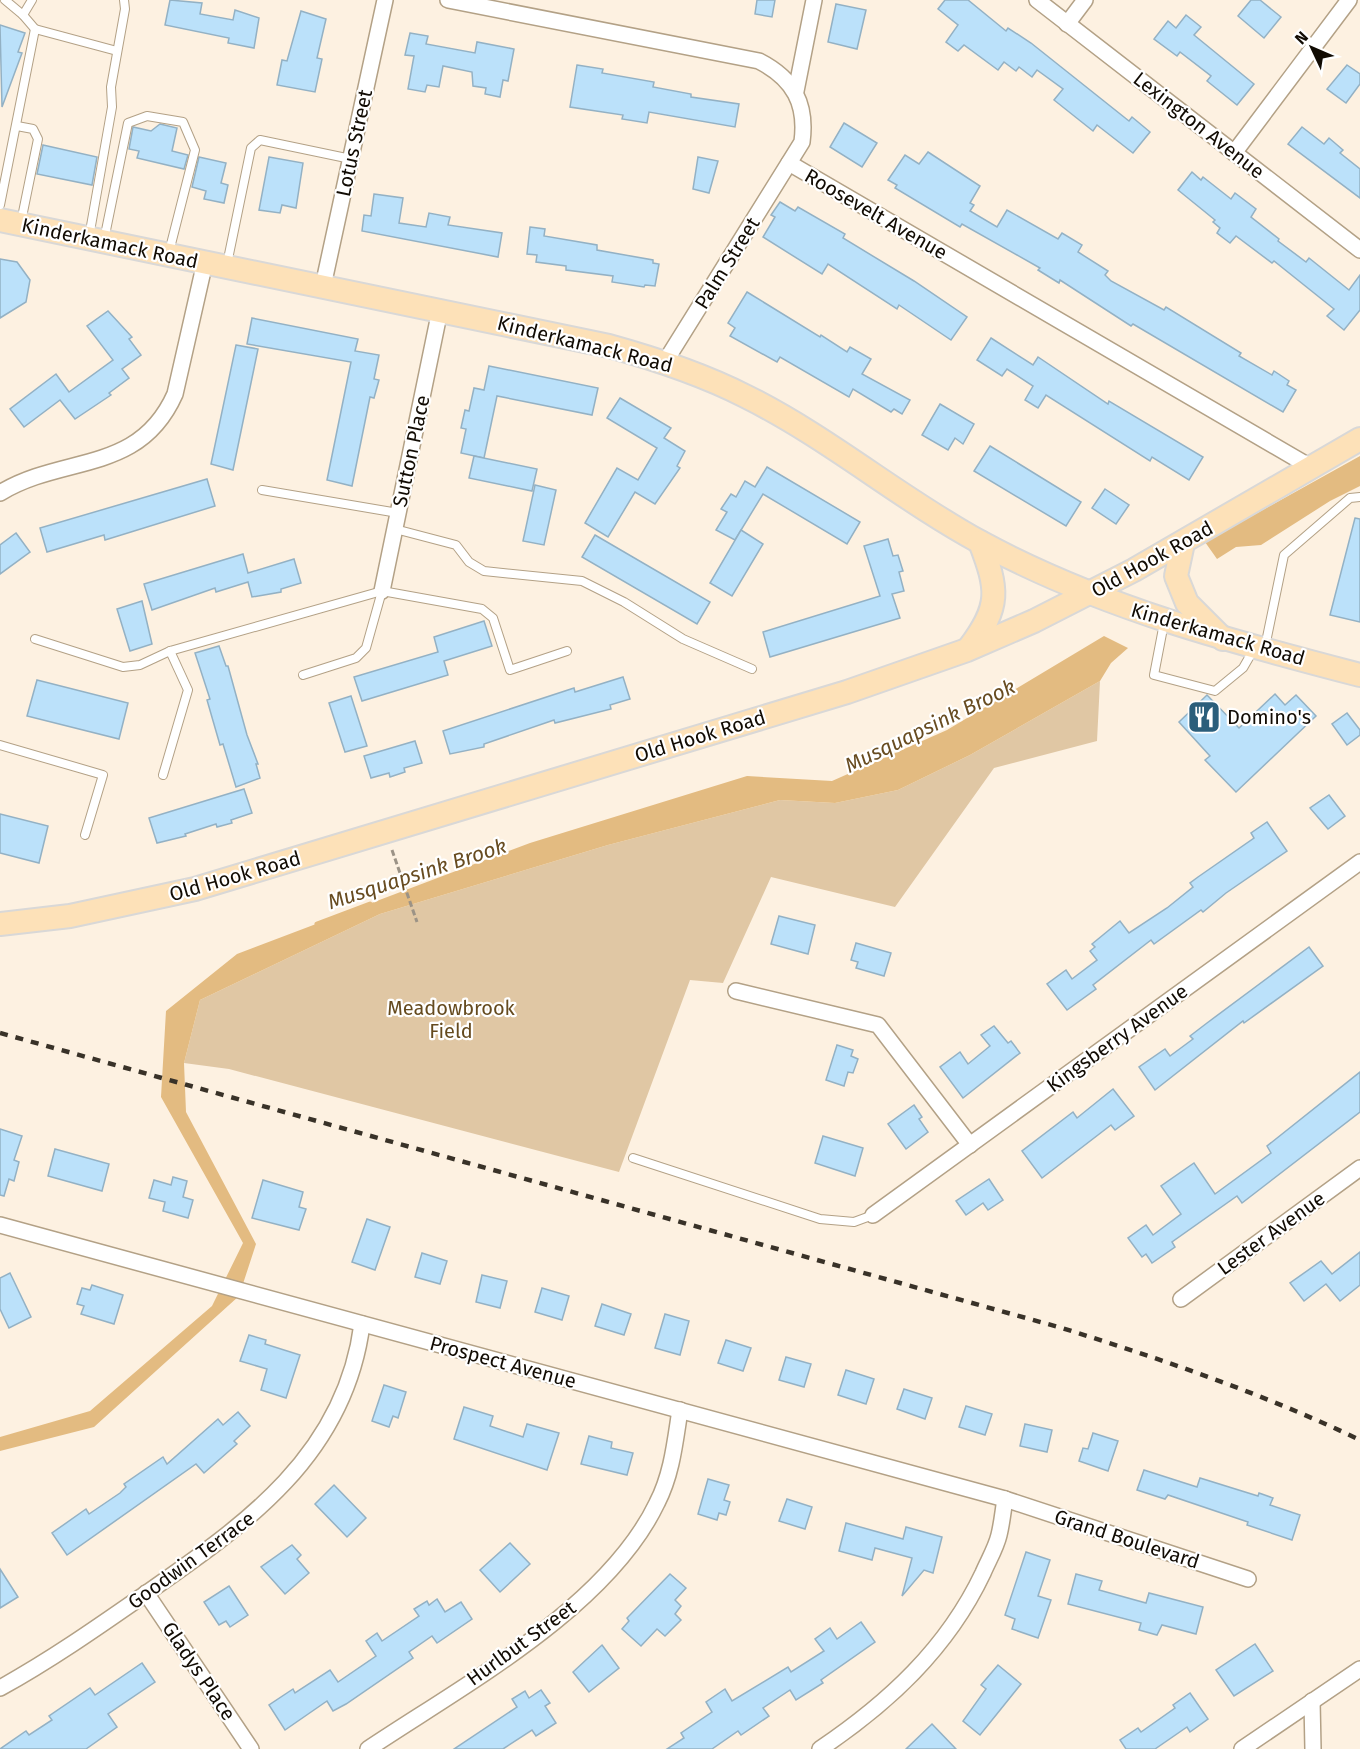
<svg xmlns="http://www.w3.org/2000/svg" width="1360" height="1749" viewBox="0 0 1360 1749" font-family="'Fira Sans',sans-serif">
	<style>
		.green { fill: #e0c7a4 }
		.water { fill: #e3bb81 }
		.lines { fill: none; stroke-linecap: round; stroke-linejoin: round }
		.stream { stroke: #e3bb81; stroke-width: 5 }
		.building { fill: #bbe1fa; stroke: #93b1c4; stroke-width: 1.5 }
		.service-casing { stroke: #b3a186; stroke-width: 10 }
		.minor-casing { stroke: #b3a186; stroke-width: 18 }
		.primary-casing { stroke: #d9d8d7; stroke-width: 26 }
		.path { stroke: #9c9386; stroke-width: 3; stroke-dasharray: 6 3; stroke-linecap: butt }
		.service { stroke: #fff; stroke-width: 8 }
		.minor { stroke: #fff; stroke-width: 15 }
		.primary { stroke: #fde1b8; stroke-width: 22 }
		.rail { stroke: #393228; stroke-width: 4.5; stroke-dasharray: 8 8; stroke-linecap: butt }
		.labels { text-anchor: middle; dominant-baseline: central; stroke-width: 4.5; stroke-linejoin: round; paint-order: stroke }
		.street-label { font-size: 20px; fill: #110b03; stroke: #fff }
		.poi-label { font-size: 20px; fill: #110b03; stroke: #fff; text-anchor: start }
		.park-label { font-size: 20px; fill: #654a1e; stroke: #fff }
		.water-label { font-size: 21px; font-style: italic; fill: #684c21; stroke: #fff }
	</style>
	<rect width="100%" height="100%" fill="#fdf1e1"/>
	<!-- green -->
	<path class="green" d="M1100 681 1097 741 994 768 895 907 771 877 723 983 690 980 619 1172 229 1069 184 1063 200 1000 380 914 608 845 780 800 835 803 898 790 970 755Z"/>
	<!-- water -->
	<g class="water">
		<path d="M1360 456V486L1330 501 1261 545 1236 547 1217 559 1205 542Z"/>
		<path d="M1104 636 1128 648 1111 663 1100 681 970 755 898 790 835 803 780 800 608 845 380 914 200 1000 184 1063 186 1112 256 1244 239 1296 94 1427 0 1451V1437L90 1411 212 1306 243 1243 161 1097 166 1011 237 954 530 843 747 776 832 781 947 730Z"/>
	</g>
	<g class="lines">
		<!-- stream -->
		<path class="stream" d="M317 924 370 904"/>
	</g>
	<!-- building -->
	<g class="building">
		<path d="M170 0 202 3 200 14 233 20 235 10 259 18 254 48 228 43 229 38 165 25Z"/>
		<path d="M757 0H775L772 17 755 14Z"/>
		<path d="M945 0H968L1006 31 1008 28 1031 43 1129 121 1132 117 1150 132 1133 153 1097 125 1093 131 1054 100 1063 89 1037 70 1032 77 1019 67 1016 71 1004 62 998 70 964 45 958 51 946 42 958 25 938 9Z"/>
		<path d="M1251 0H1260L1281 17 1264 38 1238 16Z"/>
		<path d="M836 4 866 10 857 49 828 42Z"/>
		<path d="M301 11 326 19 317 58 322 59 315 92 277 85 282 60 287 61Z"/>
		<path d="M1186 15 1201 27 1194 35 1254 84 1237 105 1207 81 1211 76 1180 52 1177 56 1154 39 1168 21 1176 28Z"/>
		<path d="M0 25 25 33 18 52 22 53 2 107Z"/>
		<path d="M410 33 428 36 426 44 475 53 477 42 514 49 508 81 503 80 500 97 485 94 486 88 473 86 472 72 443 66 439 87 427 85 425 92 408 89 414 56 405 55Z"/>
		<path d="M577 65 603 69 602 73 654 82 653 87 691 94V97L739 104 735 127 649 112 647 123 622 119 623 115 570 107Z"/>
		<path d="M1347 65 1360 74V84L1346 103 1327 89Z"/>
		<path d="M844 123 877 143 862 167 830 147Z"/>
		<path d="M160 124 177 128 172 151 188 155 184 169 137 158 139 151 129 149 133 127 151 131Z"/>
		<path d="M1302 127 1324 144 1329 138 1343 150 1340 153 1360 169V198L1288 144Z"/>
		<path d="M43 145 97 157 92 185 37 174Z"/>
		<path d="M928 152 980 186 970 203 974 205 970 211 997 227 1007 210 1058 239 1062 233 1082 245 1078 252 1108 271 1105 275 1111 281 1164 310 1166 307 1241 353 1239 356 1272 375 1274 371 1289 381 1287 385 1296 390 1283 412 1133 324 1131 326 1060 280 1059 283 1038 270 1040 268 962 224 960 227 895 188 897 185 888 180 905 155 919 164Z"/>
		<path d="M199 157 226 163 221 183 228 185 224 203 204 199 206 191 192 187Z"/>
		<path d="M269 157 303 163 296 208 282 205 280 213 259 210Z"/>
		<path d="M698 157 718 161 709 193 693 189Z"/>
		<path d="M1192 172 1201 180 1203 177 1231 199 1235 193 1256 209 1251 217 1279 239 1278 241 1306 262 1309 258 1349 290 1360 275V310L1344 330 1327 316 1334 309 1274 261 1272 263 1236 236 1230 243 1217 233 1220 228 1213 222 1215 220 1178 190Z"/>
		<path d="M374 194 403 198 399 223 426 227 429 213 450 217 448 225 502 233 498 257 362 231 364 215 371 216Z"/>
		<path d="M780 202 795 211 798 207 845 234 843 238 914 281 967 317 951 340 899 305 897 309 828 264 822 274 763 237 775 217 771 215Z"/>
		<path d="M530 227 545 229 544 236 597 245V250L653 260V263L659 264 655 286 645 285 644 287 612 282 613 276 566 270V266L536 262 537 255 527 254Z"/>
		<path d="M0 259 17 262 30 280 26 302 0 318Z"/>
		<path d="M747 292 820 337 821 335 847 352 850 347 871 359 862 374 910 400 902 414 894 409 891 412 853 389 849 397 780 357 777 362 730 336 735 328 728 323Z"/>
		<path d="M108 311 132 337 129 339 141 355 122 369 129 378 109 393 111 395 75 419 60 400 24 427 10 409 56 374 69 392 113 360 87 326Z"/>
		<path d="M252 318 358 339 355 351 379 355 374 379 379 380 374 398 370 397 352 486 327 480 351 362 247 344Z"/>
		<path d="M991 338 1033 365 1038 357 1108 404 1109 401 1203 457 1189 480 1152 457 1150 461 1046 395 1038 408 1025 400 1033 386 1007 369 1002 376 977 360Z"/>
		<path d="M236 345 258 349 233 470 211 464Z"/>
		<path d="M489 366 598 388 592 415 497 396 484 458 461 453 466 429 461 428 465 410 469 411 474 388 484 390Z"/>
		<path d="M620 398 671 428 664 438 685 451 677 466 680 468 655 504 635 492 608 537 585 523 617 468 638 480 657 448 607 418Z"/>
		<path d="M940 404 974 424 963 444 955 438 948 450 922 435Z"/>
		<path d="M990 446 1081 502 1066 526 974 471Z"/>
		<path d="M474 456 537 469 532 491 469 478Z"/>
		<path d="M767 467 860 522 847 544 763 494 735 540 716 530 727 512 721 509 731 494 736 497 745 481 755 487Z"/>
		<path d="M207 479 215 506 105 540 104 535 47 552 40 528Z"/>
		<path d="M535 485 556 490 544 545 523 541Z"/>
		<path d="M1105 489 1129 505 1116 524 1092 508Z"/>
		<path d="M1355 518 1360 519V622L1330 615Z"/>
		<path d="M741 530 763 544 732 596 710 583Z"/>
		<path d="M16 533 30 552 0 574V545Z"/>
		<path d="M595 535 710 602 697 624 582 557Z"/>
		<path d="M888 539 893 556 898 555 903 571 899 572 904 591 892 594 900 618 770 657 763 632 880 596 864 546Z"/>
		<path d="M243 554 248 573 294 559 301 583 281 589V592L252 597 248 582 216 592 215 588 152 610 144 584Z"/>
		<path d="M142 601 152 644 130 651 117 609Z"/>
		<path d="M484 621 492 646 444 661 448 675 362 701 354 677 438 652 434 637Z"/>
		<path d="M219 646 226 666H228L247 735 258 764H256L260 778 236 787 223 744 220 745 207 700 210 699 195 653Z"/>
		<path d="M623 677 630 699 610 705 611 709 555 723 554 720 484 744V747L450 754 443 731 574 688 575 692Z"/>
		<path d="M37 680 128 703 119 739 27 716Z"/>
		<path d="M1275 694 1285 705 1296 695 1316 716 1236 792 1205 760 1210 756 1179 722 1207 695 1239 728Z"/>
		<path d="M351 696 367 746 345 752 329 703Z"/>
		<path d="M1347 713 1360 730V735L1347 745 1332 724Z"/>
		<path d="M415 741 422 763 404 768 405 772 390 777 389 773 371 778 364 756Z"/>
		<path d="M244 789 252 813 231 820 232 823 217 827 216 824 185 834 186 836 157 843 149 818Z"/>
		<path d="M1329 795 1345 816 1328 829 1310 808Z"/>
		<path d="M0 814 48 826 39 863 0 853Z"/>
		<path d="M1267 822 1287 851 1226 893 1203 912 1201 910 1154 944 1151 940 1093 985 1096 989 1067 1010 1047 984 1066 970 1072 979 1097 960 1090 951 1095 947 1092 944 1120 921 1129 933 1167 908 1193 887 1190 883 1198 877 1254 838 1251 833Z"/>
		<path d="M779 916 815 925 808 954 771 944Z"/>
		<path d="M856 943 891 953 884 976 856 968 858 962 851 960Z"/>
		<path d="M1309 947 1323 966 1244 1023 1243 1021 1155 1090 1139 1067 1165 1049 1170 1056 1193 1039 1190 1036 1207 1023Z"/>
		<path d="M994 1026 1008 1043 1011 1041 1020 1053 963 1098 940 1067 960 1052 968 1064 990 1046 981 1035Z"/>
		<path d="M837 1045 853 1050 851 1056 858 1059 853 1073 848 1072 844 1086 826 1080Z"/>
		<path d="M1360 1072V1112L1242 1203 1237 1196 1172 1242 1175 1247 1152 1263 1146 1254 1142 1257 1128 1238 1146 1225 1153 1235 1181 1214 1161 1186 1194 1163 1215 1194 1271 1153 1267 1146Z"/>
		<path d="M1113 1089 1134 1116 1115 1130 1111 1125 1042 1178 1022 1151 1073 1112 1077 1118Z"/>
		<path d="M914 1105 922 1117 919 1119 928 1132 906 1149 888 1124Z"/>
		<path d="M0 1129 22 1136 14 1160 19 1162 14 1181 9 1179 4 1196 0 1195Z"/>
		<path d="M823 1136 863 1148 855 1176 815 1163Z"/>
		<path d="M55 1149 109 1164 102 1191 48 1176Z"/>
		<path d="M173 1177 187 1181 183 1197 193 1200 188 1218 163 1211 165 1202 149 1198 154 1180 171 1185Z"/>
		<path d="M989 1179 1003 1200 988 1210 983 1203 966 1215 956 1201Z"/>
		<path d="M263 1180 303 1192 299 1207 306 1209 299 1230 252 1218Z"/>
		<path d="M367 1219 390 1227 375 1270 352 1262Z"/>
		<path d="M1360 1252V1285L1340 1301 1326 1284 1304 1301 1290 1283 1321 1261 1332 1274Z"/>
		<path d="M422 1253 447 1261 440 1284 415 1277Z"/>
		<path d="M10 1273 31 1317 9 1328 0 1309V1278Z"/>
		<path d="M482 1275 507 1281 500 1308 476 1302Z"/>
		<path d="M92 1285 123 1295 114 1324 81 1314 84 1306 77 1304 82 1288 90 1290Z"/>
		<path d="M542 1288 569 1296 562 1320 535 1312Z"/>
		<path d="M602 1304 631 1314 624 1335 595 1326Z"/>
		<path d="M665 1314 689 1321 680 1355 655 1348Z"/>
		<path d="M249 1335 266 1340 265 1344 300 1355 286 1398 261 1390 267 1369 240 1361Z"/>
		<path d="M726 1340 751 1348 743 1371 718 1363Z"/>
		<path d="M786 1357 811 1364 804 1387 779 1380Z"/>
		<path d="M846 1370 874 1379 866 1404 838 1395Z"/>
		<path d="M384 1385 406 1392 398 1418 393 1416 389 1427 372 1421Z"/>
		<path d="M904 1389 932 1398 925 1419 897 1409Z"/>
		<path d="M966 1406 992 1414 985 1435 959 1427Z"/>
		<path d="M464 1407 493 1416 490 1426 523 1437 527 1424 559 1433 547 1470 454 1439Z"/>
		<path d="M238 1412 250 1426 234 1441 237 1444 204 1473 196 1464 67 1555 52 1533 86 1509 89 1514 120 1493 126 1487 124 1484 163 1457 167 1464 218 1419 223 1425Z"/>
		<path d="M1025 1424 1052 1430 1047 1452 1020 1446Z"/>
		<path d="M1093 1433 1118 1441 1108 1471 1079 1461 1083 1448 1088 1449Z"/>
		<path d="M589 1436 612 1442 611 1448 633 1453 627 1475 581 1464Z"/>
		<path d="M1144 1470 1197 1487 1200 1478 1258 1496 1259 1493 1273 1498 1270 1505 1300 1515 1292 1540 1247 1525 1248 1522 1168 1495 1165 1499 1137 1490Z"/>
		<path d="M708 1479 729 1485 724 1500 730 1502 726 1515 719 1513 717 1520 698 1514Z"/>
		<path d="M334 1485 366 1518 347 1537 315 1504Z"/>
		<path d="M787 1499 812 1507 805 1529 779 1521Z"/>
		<path d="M846 1523 903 1539 906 1527 942 1537 933 1573 924 1570 902 1596 912 1558 875 1548 872 1560 839 1551Z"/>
		<path d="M510 1543 530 1564 500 1592 480 1570Z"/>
		<path d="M292 1545 301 1555 297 1559 309 1573 285 1594 261 1567Z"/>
		<path d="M1026 1552 1050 1560 1038 1596 1051 1600 1038 1638 1012 1629 1015 1619 1005 1615Z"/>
		<path d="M0 1569 18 1597 0 1608Z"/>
		<path d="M670 1574 686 1588 675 1600 681 1606 675 1614 681 1620 665 1636 657 1629 641 1646 622 1629 629 1621 627 1618Z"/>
		<path d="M1076 1574 1102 1581 1099 1590 1146 1603 1149 1593 1203 1607 1196 1634 1162 1625 1157 1635 1139 1630 1141 1623 1068 1604Z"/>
		<path d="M229 1586 248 1615 230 1627 226 1621 219 1625 204 1602Z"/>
		<path d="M437 1599 445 1612 461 1602 472 1619 437 1643 432 1636 409 1652 413 1658 346 1704 333 1711 327 1701 285 1730 269 1705 293 1689 295 1693 330 1670 338 1682 376 1656 366 1641 377 1633 382 1641 419 1616 414 1609 427 1601 429 1605Z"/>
		<path d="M861 1622 875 1642 821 1680 823 1683 796 1700 790 1690 763 1708 769 1716 741 1735 738 1731 712 1749H667L684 1738 681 1733 712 1712 706 1702 725 1689 732 1701 788 1667 791 1672 824 1651 815 1639 830 1628 837 1639Z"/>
		<path d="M1255 1644 1273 1671 1234 1696 1216 1670Z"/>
		<path d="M602 1645 619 1668 589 1692 573 1672Z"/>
		<path d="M142 1663 155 1682 108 1714 117 1727 86 1749H0L26 1731 29 1735 52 1720 49 1716 90 1688 95 1695Z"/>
		<path d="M998 1665 1021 1684 980 1735 963 1721 986 1689 981 1685Z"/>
		<path d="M541 1690 550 1703 545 1706 556 1723 536 1736 532 1730 503 1749H454L517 1707 512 1699 525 1691 529 1698Z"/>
		<path d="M1190 1693 1208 1719 1190 1732 1187 1727 1155 1749H1126L1120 1740 1138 1728 1141 1732 1175 1708 1173 1705Z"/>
		<path d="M932 1724 956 1749H906Z"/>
	</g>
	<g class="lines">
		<!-- service casing -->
		<g class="service-casing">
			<g id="service">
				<path d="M5 0 23 15 35 29 117 51"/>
				<path d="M23 15 32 0"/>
				<path d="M17 126 33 129 38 139 21 222"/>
				<path d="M0 205 35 29"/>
				<path d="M89 237 112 107 111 87 125 9 124 0"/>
				<path d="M104 240 128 123 147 116 183 122 195 150 169 252"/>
				<path d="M227 264 251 148 260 140 351 159"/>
				<path d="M262 490 398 513"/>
				<path d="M395 529 456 545 469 562 484 571 582 581 624 602 683 639 752 669"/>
				<path d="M1164 623 1154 675 1215 691 1243 668 1254 649"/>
				<path d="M35 639 123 667 140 665 170 651 382 591 482 609 493 618 510 670 567 651"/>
				<path d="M1265 647 1284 555 1350 498 1360 497"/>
				<path d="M303 675 356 658 366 648 382 591"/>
				<path d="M0 745 103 775 85 835"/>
				<path d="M163 775 188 690 170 651"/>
				<path d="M633 1158 820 1219 854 1222 873 1215"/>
			</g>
		</g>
		<!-- minor casing -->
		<g class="minor-casing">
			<g id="minor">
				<path d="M448 0 759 61C794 79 807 104 802 142L665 362"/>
				<path d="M1037 0 1360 250"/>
				<path d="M1067 24 1085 0"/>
				<path d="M796 91 814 0"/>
				<path d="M1234 153 1349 0"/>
				<path d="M789 163 1314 469"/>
				<path d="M323 286 385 0"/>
				<path d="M0 493C64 454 139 475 175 394L205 262"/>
				<path d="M382 591 440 310"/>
				<path d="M736 991 878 1025 970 1145"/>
				<path d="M873 1215 1360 862"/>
				<path d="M0 1225 1005 1499 1248 1579"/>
				<path d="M1181 1299 1360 1168"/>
				<path d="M146 1593 251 1749"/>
				<path d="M0 1688C49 1661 95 1629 141 1597 243 1526 345 1457 362 1324"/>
				<path d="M1312 1701 1313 1749"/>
				<path d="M368 1749C462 1686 607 1608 657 1503 672 1474 675 1442 680 1410"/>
				<path d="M820 1749C888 1703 947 1649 983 1573 988 1561 996 1548 999 1535 1002 1523 1003 1511 1005 1499"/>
				<path d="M1242 1749 1360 1669"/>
			</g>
		</g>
		<!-- primary casing -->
		<g class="primary-casing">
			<g id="primary">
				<path d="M0 220 609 346C656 359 702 374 745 396 828 437 899 498 980 542 1100 607 1229 641 1360 675"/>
				<path d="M1183 543 1176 576 1187 603 1223 639"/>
				<path d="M969 648C1001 606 998 589 980 542"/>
				<path d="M0 924 70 916 195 889 847 692 967 650 1034 621 1134 570 1360 439"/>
			</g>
		</g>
		<!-- path -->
		<path class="path" d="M392 850 417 922"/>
		<!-- service -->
		<use href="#service" class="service"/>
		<!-- minor -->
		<use href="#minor" class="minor"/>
		<!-- primary -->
		<use href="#primary" class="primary"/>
		<!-- rail -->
		<path class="rail" d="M0 1033 1062 1328C1164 1360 1264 1394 1360 1440"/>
	</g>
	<!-- icons -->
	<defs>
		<g id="restaurant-square" transform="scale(1.725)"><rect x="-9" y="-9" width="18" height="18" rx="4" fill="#2b5e7b" stroke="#fff"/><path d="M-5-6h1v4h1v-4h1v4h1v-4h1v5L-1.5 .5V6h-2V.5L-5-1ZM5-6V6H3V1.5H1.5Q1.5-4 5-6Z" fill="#fff"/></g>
	</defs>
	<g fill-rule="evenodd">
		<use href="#restaurant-square" x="1204" y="717"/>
	</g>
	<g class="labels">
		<!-- street labels -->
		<g class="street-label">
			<text transform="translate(1199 125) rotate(38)">Lexington Avenue</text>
			<text transform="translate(354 143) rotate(-78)">Lotus Street</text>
			<text transform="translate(876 214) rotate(30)">Roosevelt Avenue</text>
			<text transform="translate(110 243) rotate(12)">Kinderkamack Road</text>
			<text transform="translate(727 263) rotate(-58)">Palm Street</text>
			<text transform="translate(585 344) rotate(14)">Kinderkamack Road</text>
			<text transform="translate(411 451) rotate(-78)">Sutton Place</text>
			<text transform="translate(1152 559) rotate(-29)">Old Hook Road</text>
			<text transform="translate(1218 634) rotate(16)">Kinderkamack Road</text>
			<text transform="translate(700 736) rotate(-17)">Old Hook Road</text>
			<text transform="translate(235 876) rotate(-16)">Old Hook Road</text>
			<text transform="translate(1117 1038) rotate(-36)">Kingsberry Avenue</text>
			<text transform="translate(1271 1233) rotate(-36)">Lester Avenue</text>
			<text transform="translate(503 1362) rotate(15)">Prospect Avenue</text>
			<text transform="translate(1127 1539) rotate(18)">Grand Boulevard</text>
			<text transform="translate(191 1560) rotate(-36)">Goodwin Terrace</text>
			<text transform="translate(521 1643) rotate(-36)">Hurlbut Street</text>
			<text transform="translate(199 1671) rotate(56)">Gladys Place</text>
		</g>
		<!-- poi labels -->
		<g class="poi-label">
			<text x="1227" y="717">Domino's</text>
		</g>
		<!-- park labels -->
		<g class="park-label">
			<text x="451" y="1008">Meadowbrook<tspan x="451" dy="23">Field</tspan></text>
		</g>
		<!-- water labels -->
		<g class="water-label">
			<text transform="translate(930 726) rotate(-26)">Musquapsink Brook</text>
			<text transform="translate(417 874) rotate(-18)">Musquapsink Brook</text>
		</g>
	</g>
	<!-- north arrow -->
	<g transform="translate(1312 48) rotate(314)" stroke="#ffffff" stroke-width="4.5" paint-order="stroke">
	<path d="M0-4.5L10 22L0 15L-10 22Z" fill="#110b03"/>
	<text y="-9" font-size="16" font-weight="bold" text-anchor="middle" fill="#110b03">N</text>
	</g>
</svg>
